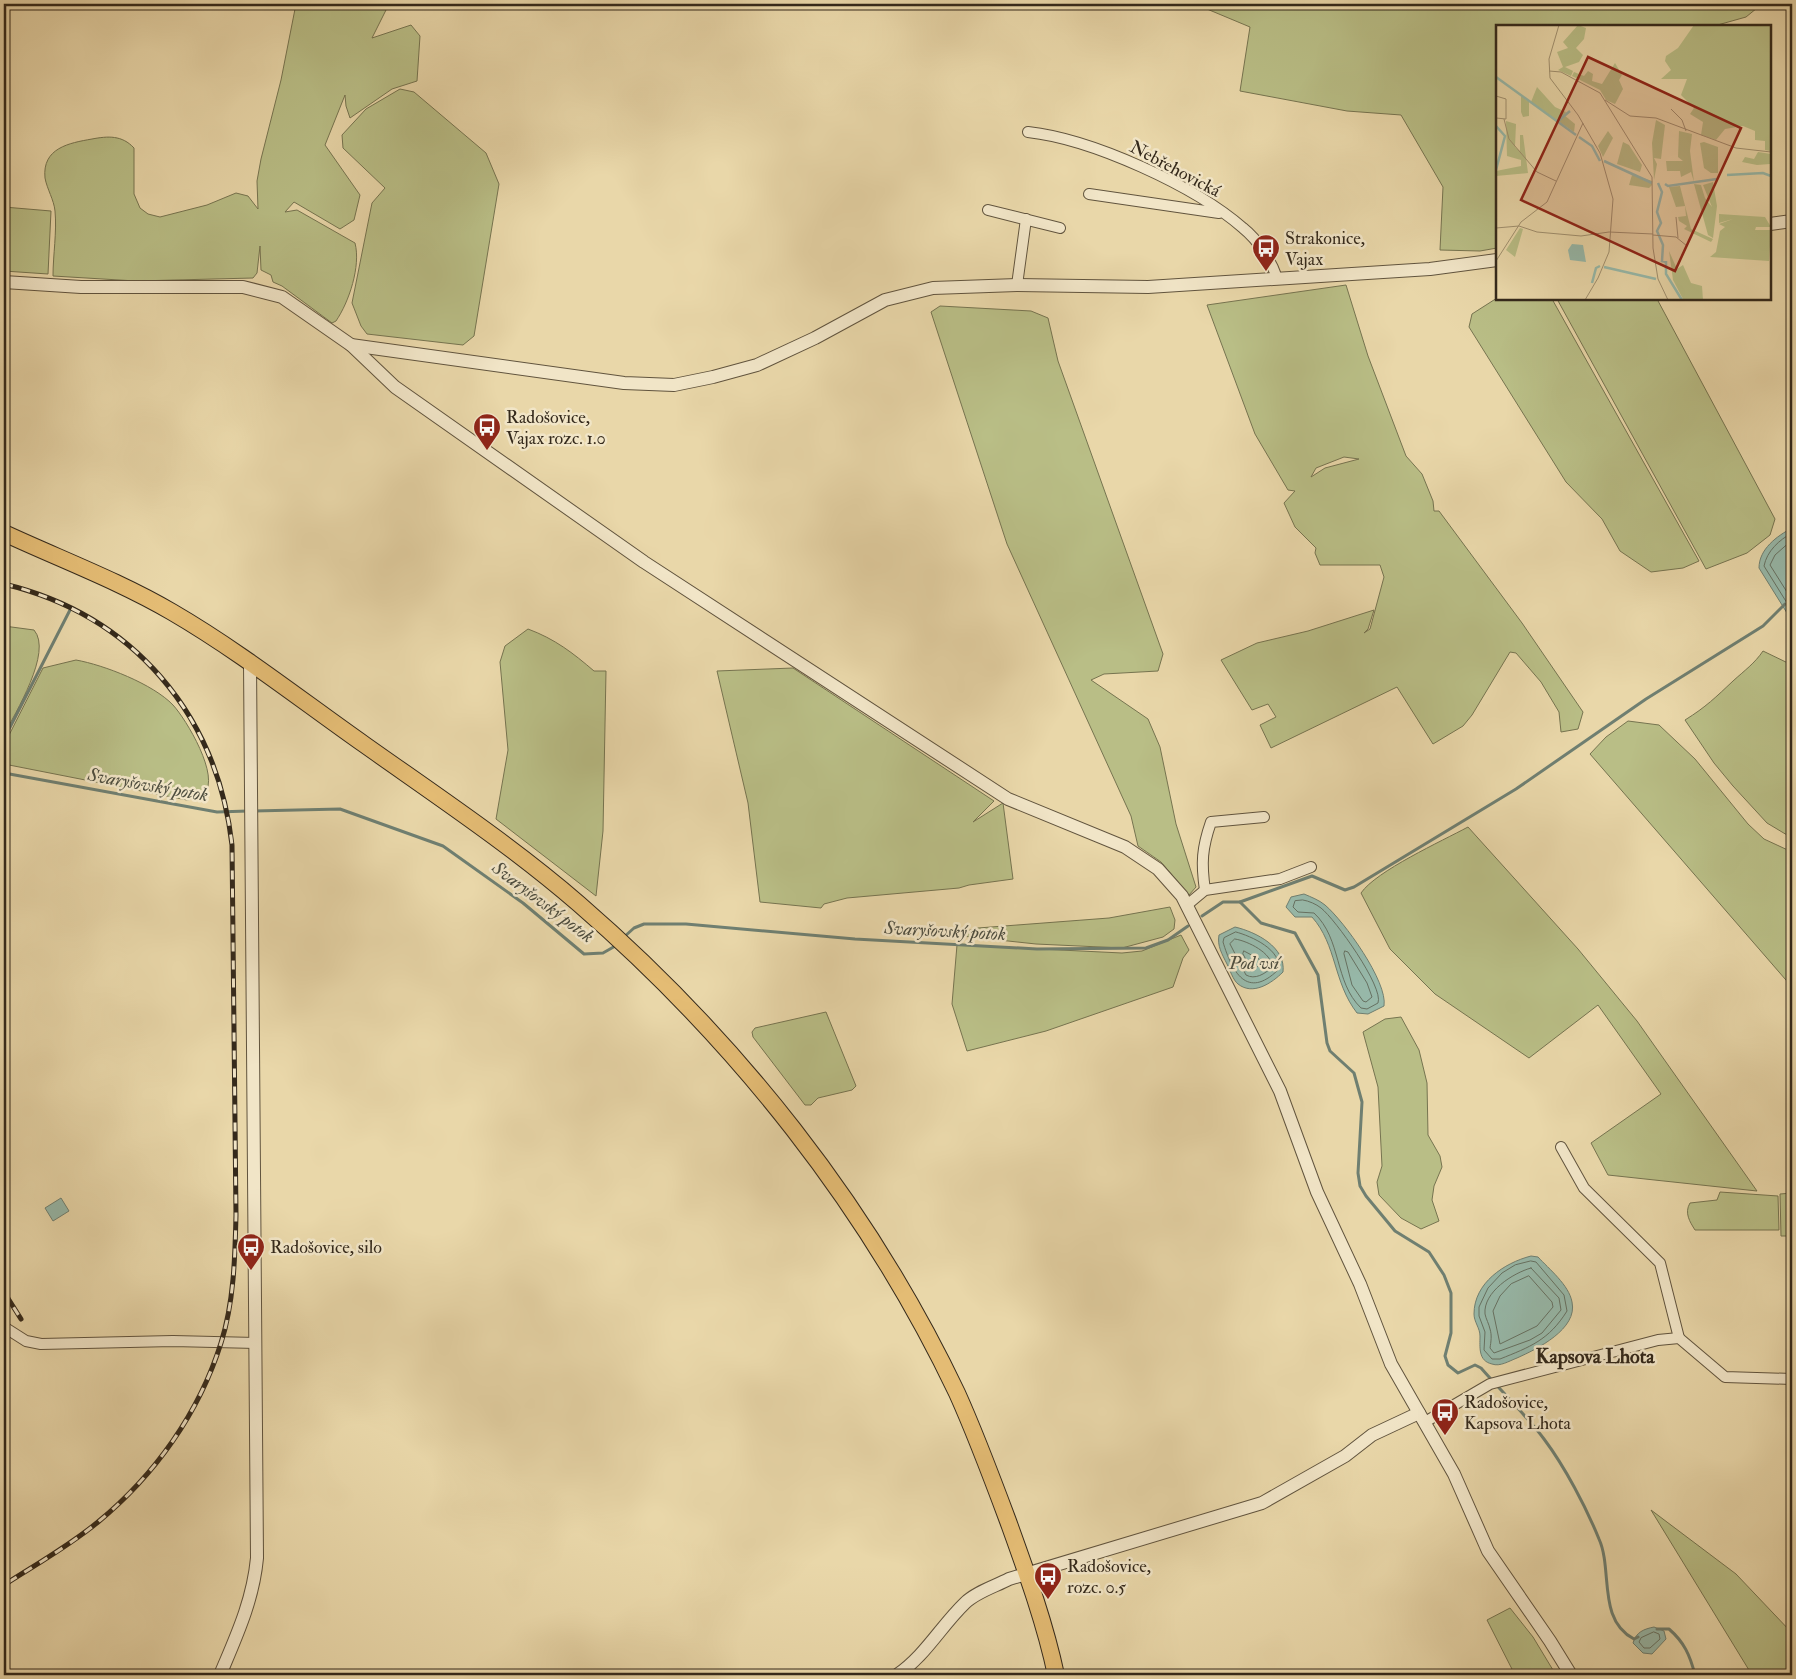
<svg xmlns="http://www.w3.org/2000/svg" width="1796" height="1679" viewBox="0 0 1796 1679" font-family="'IM FELL Double Pica',serif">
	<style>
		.green { fill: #b9be86; stroke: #767450; fill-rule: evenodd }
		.water { fill: #97b9aa; stroke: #6f7f71 }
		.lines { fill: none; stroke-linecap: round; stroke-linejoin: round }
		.shore { stroke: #667162; stroke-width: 1 }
		.stream { stroke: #6f7f71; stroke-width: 3 }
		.minor-casing { stroke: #61543e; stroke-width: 12 }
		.tertiary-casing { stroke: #61543e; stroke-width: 14 }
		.primary-casing { stroke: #34291b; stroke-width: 18 }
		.minor { stroke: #f1e5c7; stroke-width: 10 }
		.tertiary { stroke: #f1e5c7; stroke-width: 12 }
		.primary { stroke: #e4bc74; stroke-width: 16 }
		.rail-casing { stroke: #34291b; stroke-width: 5 }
		.rail { stroke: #f1e5c7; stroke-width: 3; stroke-dasharray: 9; stroke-linecap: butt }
		.labels { text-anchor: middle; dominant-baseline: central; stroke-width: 5; stroke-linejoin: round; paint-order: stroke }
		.street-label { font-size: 18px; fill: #34291b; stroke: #f1e5c7 }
		.poi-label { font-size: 18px; fill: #34291b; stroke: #f1e5c7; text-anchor: start }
		.water-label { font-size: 19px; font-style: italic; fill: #4d4d3f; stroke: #f1e5c7 }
		.quarter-label { font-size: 20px; font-weight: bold; fill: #34291b; stroke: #f1e5c7 }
		.inset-river { fill: none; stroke: #97b9aa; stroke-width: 2.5 }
		.inset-road { fill: none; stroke: #a19170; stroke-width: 1 }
		.view { fill: #8f2418; fill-opacity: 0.15; stroke: #8f2418; stroke-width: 2.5 }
		.inset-edge { fill: none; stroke: #34291b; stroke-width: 2.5 }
	</style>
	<rect width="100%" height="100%" fill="#e9d7a9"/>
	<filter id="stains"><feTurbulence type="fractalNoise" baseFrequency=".004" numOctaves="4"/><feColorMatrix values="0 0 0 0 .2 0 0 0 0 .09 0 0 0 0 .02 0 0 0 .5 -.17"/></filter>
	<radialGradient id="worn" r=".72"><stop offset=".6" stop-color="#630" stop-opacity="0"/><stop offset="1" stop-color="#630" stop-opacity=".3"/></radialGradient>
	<!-- green -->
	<g class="green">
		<path d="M296 4H380L387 8 372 38 411 25 420 36 417 81 392 89 350 118 346 106 345 95 325 145 360 195 354 220 340 229 294 202 285 212 297 210 355 243C361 266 349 302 336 321L332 323 282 286 273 282 271 275 261 270 260 246 257 273 253 278 136 281 53 276C53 255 57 232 55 211 54 200 47 189 45 178 42 148 69 143 92 139 108 136 122 135 134 148V194L140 208 148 214 160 217 207 205 236 193 248 196 258 209 257 181 261 159 281 80Z"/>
		<path d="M1195 4H1762L1746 17 1714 26H1497V248L1480 251 1440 250 1443 187 1401 115 1347 111 1240 91 1250 27Z"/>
		<path d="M400 89 414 92 486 153 499 184 474 336 463 345 367 334 361 326 352 303 372 203 385 188 343 148 342 135 366 109Z"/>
		<path d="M4 207 51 211 48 274 4 271Z"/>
		<path d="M1346 285 1368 356 1406 456 1422 474 1433 501 1434 511H1439L1522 623 1583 712 1578 729 1561 732 1559 712 1541 682 1516 653 1510 652 1472 715 1463 726 1433 744 1397 687 1271 748 1260 725 1276 717 1268 704 1252 710 1221 660 1257 643 1308 631 1374 610 1368 629 1364 633 1370 629 1384 577 1380 565H1320L1315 553 1316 548 1295 527 1284 503 1295 491 1288 490 1255 434 1207 305ZM1344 457 1359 459 1325 468 1311 477 1316 468Z"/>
		<path d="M1497 298 1552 299 1699 561 1683 568 1651 572 1620 551 1602 519 1566 482 1469 327 1472 314Z"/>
		<path d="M1557 299H1657L1775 519 1770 535 1747 553 1706 569Z"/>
		<path d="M940 306 1031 311 1048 318 1058 361 1163 654 1158 671 1104 674 1091 680 1148 719 1160 747 1176 824 1196 887 1189 895 1161 862 1138 846 1131 816 1007 544 931 312Z"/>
		<path d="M4 626 34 630C53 652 15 713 4 735Z"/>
		<path d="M528 629C555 639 573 653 594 671H606L603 831 596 896 496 819 508 750 500 662 505 646Z"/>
		<path d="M1763 651 1792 665V838L1767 823 1733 786 1714 763 1685 720C1706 707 1716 697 1733 681 1744 671 1755 663 1763 651Z"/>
		<path d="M76 660C104 665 153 684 173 705 186 719 221 777 204 794 200 799 193 799 187 800L4 764V745L43 668Z"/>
		<path d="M793 668 994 801 973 822 1003 803 1013 879 969 885 959 888 847 898 824 904 821 908 760 902 748 803 717 671Z"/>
		<path d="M1628 721 1659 725 1695 759 1748 824 1764 839 1792 852V987L1590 754 1606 737Z"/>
		<path d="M1468 827 1578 949 1637 1021 1757 1191 1608 1175 1591 1143 1661 1094 1598 1005 1529 1058 1435 994 1390 949 1361 893C1376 871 1442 841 1468 827Z"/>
		<path d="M1170 907 1175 920 1174 929 1163 937 1122 948 1036 944 952 935 978 928 1109 918Z"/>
		<path d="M1181 935 1189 950 1183 958 1173 987 1046 1031 967 1051 952 1004 957 945 1122 953 1142 951Z"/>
		<path d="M826 1012 856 1086 852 1090 818 1098 811 1105H805L753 1037 752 1032 755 1028Z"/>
		<path d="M1401 1017 1419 1050 1427 1083 1428 1135 1440 1156 1442 1167 1434 1186 1432 1200 1439 1221 1421 1229 1401 1218 1379 1195 1377 1182 1382 1166 1378 1087 1363 1032 1385 1019Z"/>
		<path d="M1720 1192 1778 1196 1779 1230H1695C1690 1222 1684 1213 1690 1203L1717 1200Z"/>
		<path d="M1792 1193V1236H1781L1780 1194Z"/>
		<path d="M1651 1510 1736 1574 1792 1633V1675H1752Z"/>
		<path d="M1510 1608 1533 1637 1556 1675H1515L1487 1620Z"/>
	</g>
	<!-- water -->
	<g class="water">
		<path d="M1792 528V621L1759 568C1759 549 1777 536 1792 528Z"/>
		<path d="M1304 894C1311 897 1319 900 1325 905 1344 921 1388 982 1384 1006L1368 1014 1357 1013C1333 982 1337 945 1312 917H1295L1286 907 1291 897Z"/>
		<path d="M1235 927C1256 932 1286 947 1283 972 1272 983 1253 996 1238 984 1233 980 1230 970 1227 964 1222 954 1217 946 1219 935Z"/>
		<path d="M61 1198 69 1211 53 1221 45 1208Z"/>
		<path d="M1531 1256 1538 1257C1549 1269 1569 1285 1572 1302 1578 1329 1537 1349 1517 1358 1509 1361 1500 1367 1492 1364 1478 1361 1480 1347 1480 1336 1480 1328 1474 1322 1474 1314 1474 1283 1504 1263 1531 1256Z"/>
		<path d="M1654 1627 1664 1631 1666 1639 1652 1654 1643 1653 1633 1643C1636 1632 1644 1629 1654 1627Z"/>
	</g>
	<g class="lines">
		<!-- shore -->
		<g class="shore">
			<path d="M1792 533C1779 540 1767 551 1764 566L1792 611"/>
			<path d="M1792 540 1775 555 1770 565 1792 600"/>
			<path d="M1303 900C1309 901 1316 904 1321 908 1335 919 1384 987 1378 1003L1367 1009 1361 1008C1334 982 1342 939 1314 913L1298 912 1293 907 1295 901Z"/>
			<path d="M1236 932C1251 936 1283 950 1278 970 1247 1000 1232 972 1223 942L1224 938Z"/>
			<path d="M1235 939C1248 941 1272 953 1272 967 1265 974 1255 980 1246 975L1230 944Z"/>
			<path d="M1244 951 1259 959 1262 965 1251 969 1243 954Z"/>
			<path d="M1345 951 1348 952 1367 983 1372 997 1366 1002 1363 1001 1352 985 1344 954Z"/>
			<path d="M1531 1261 1536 1262 1564 1295 1567 1311C1549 1340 1530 1347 1500 1359H1492L1484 1350 1485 1332 1479 1316V1307L1488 1288 1502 1273 1515 1265Z"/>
			<path d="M1531 1268 1559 1298 1561 1310 1542 1333 1530 1340 1494 1353 1490 1348C1491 1342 1492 1335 1490 1329 1489 1324 1486 1319 1485 1314 1483 1292 1513 1273 1531 1268Z"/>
			<path d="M1529 1276 1552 1302 1553 1307 1537 1326 1500 1344 1493 1311 1500 1296 1511 1284Z"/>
			<path d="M1654 1632 1659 1634 1660 1639 1650 1648H1644L1639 1642 1641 1638Z"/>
		</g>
		<!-- stream -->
		<g class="stream">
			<path d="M4 739 71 608"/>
			<path d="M4 773 217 812 248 811"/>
			<path d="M254 811 340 809 443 846 523 903 584 954 603 953 617 945"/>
			<path d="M1240 902 1312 876 1345 890 1354 887 1516 789 1646 699 1763 626 1785 604"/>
			<path d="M1202 916 1223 902H1240L1261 923 1295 933 1318 975 1327 1043 1330 1051 1354 1073 1362 1102 1358 1173 1360 1186 1366 1196 1395 1231 1429 1252 1444 1275 1451 1293V1333L1445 1356 1448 1365 1458 1373 1475 1365 1481 1368C1502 1392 1525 1414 1544 1439 1565 1467 1586 1507 1599 1539 1613 1570 1597 1620 1634 1639L1638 1637"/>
			<path d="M624 937 634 928 644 924H686L855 939 1037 949 1146 948 1168 940 1188 926"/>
			<path d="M1657 1629H1669C1684 1642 1690 1655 1695 1675"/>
		</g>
		<!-- minor casing -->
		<g class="minor-casing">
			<g id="minor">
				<path d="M1028 132C1092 139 1195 186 1243 228 1258 240 1271 260 1277 278"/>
				<path d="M1089 194 1219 213"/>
				<path d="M988 210 1060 228"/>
				<path d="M1017 285 1026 219"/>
				<path d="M1205 890C1201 863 1202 848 1211 822L1264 817"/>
				<path d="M1187 905 1205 890 1280 879 1311 867"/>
				<path d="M1561 1147 1584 1188 1660 1263 1679 1338"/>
				<path d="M4 1327 26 1341 41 1344 173 1341 256 1343"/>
				<path d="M1425 1422 1490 1384 1658 1340 1679 1338 1725 1377 1792 1379"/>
			</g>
		</g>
		<!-- tertiary casing -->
		<g class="tertiary-casing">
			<g id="tertiary">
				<path d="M1770 224 1792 221"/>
				<path d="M4 282 81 287H243L282 297 351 345 395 387 644 562 1008 799 1125 847 1158 869 1182 896 1280 1091 1317 1192 1360 1284 1391 1364 1454 1474 1488 1551 1550 1641 1571 1675"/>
				<path d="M351 345 624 383 674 385 713 377 757 365 815 338 885 300 933 288 1017 285 1148 287 1430 269 1497 260"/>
				<path d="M220 1675C236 1637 253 1601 257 1558L250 663"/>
				<path d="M897 1675C925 1656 941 1626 965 1603 976 1592 996 1586 1009 1579L1262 1503 1345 1456 1372 1435 1419 1413"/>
			</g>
		</g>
		<!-- primary casing -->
		<g class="primary-casing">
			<path id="primary" d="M4 533C60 559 119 581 172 612 239 651 301 700 365 745 437 796 512 846 579 904 736 1040 868 1206 957 1393 976 1435 992 1478 1008 1521 1026 1571 1045 1623 1056 1675"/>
		</g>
		<!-- minor -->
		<use href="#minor" class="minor"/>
		<!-- tertiary -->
		<use href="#tertiary" class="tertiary"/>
		<!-- primary -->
		<use href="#primary" class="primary"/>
		<!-- rail casing -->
		<g class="rail-casing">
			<g id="rail">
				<path d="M4 584C133 615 217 714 232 845L236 1215C235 1257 234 1302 221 1343 199 1413 155 1475 98 1522 69 1546 35 1565 4 1585"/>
				<path d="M4 1292 21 1319"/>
			</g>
		</g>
		<!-- rail -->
		<use href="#rail" class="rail"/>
	</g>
	<!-- icons -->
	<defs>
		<g id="bus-pin" transform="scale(1.4375)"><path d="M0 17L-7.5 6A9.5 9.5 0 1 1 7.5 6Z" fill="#8f2418" stroke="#f1e5c7"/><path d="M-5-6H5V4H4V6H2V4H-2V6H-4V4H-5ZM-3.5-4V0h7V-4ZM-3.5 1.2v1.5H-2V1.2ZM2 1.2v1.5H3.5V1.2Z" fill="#fff"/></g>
	</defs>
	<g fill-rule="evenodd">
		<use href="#bus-pin" x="1266" y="248"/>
		<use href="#bus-pin" x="487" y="427"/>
		<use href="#bus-pin" x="251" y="1247"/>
		<use href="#bus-pin" x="1445" y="1412"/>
		<use href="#bus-pin" x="1048" y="1576"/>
	</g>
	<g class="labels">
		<!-- street labels -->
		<g class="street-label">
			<text transform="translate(1175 169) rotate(28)">Nebřehovická</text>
		</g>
		<!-- poi labels -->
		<g class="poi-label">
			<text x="1285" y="238">Strakonice,<tspan x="1285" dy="21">Vajax</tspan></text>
			<text x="506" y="417">Radošovice,<tspan x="506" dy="21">Vajax rozc. 1.0</tspan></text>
			<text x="270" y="1247">Radošovice, silo</text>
			<text x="1464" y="1402">Radošovice,<tspan x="1464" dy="21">Kapsova Lhota</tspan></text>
			<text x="1067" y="1566">Radošovice,<tspan x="1067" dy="21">rozc. 0.5</tspan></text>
		</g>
		<!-- water labels -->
		<g class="water-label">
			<text transform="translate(148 785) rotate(10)">Svaryšovský potok</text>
			<text transform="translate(543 902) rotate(37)">Svaryšovský potok</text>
			<text transform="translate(945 931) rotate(3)">Svaryšovský potok</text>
			<text x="1254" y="963">Pod vsí</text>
		</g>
		<!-- quarter labels -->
		<g class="quarter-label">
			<text x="1595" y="1356">Kapsova Lhota</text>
		</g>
	</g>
	<!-- overview -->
	<g transform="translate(1496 25)">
		<rect width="275" height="275" fill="#e9d7a9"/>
		<path d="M82 0 90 3 88 14 80 23 87 30 83 37 69 42 77 46 75 51 62 45 67 42 61 27 72 23 67 17ZM198 0H275L274 126 269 125V116L259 115V106L247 101 229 104 220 115 205 110 207 97 194 89 198 83 185 70 191 54H165L175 45 169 36 170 31 182 23ZM119 38 126 50 123 55 127 64 119 79 110 75 104 65 76 51 78 47 88 51 92 46 97 49 96 56 106 59ZM41 62 59 82 70 87 68 90 79 99 78 107 35 77ZM25 71 33 77V91L27 92 25 87ZM160 95 169 100 165 134 158 133 161 139 158 155 156 118ZM10 96 20 99 19 122 24 126V110H27L32 148 0 151V146L25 141V135L11 131ZM112 106 117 113 107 132 102 121ZM183 106 196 109 194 126 198 157 195 147 185 152 184 146H171L170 136H187L182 132ZM127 117 133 120 146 140 144 147 121 139ZM208 117 222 122V148H215L208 143 204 118ZM262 127 275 129V150L274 139 261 140 246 137 249 132 258 134ZM136 149 156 156V160L153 163 133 160 136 150 139 151ZM217 157 221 181 217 213 212 210 198 159 205 160 209 173 216 182 207 160ZM184 161 195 204 217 214 215 217 188 204 191 201 183 196 182 192 190 191 189 181 180 182 173 162ZM223 189 269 192 275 202H260L259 205H275L273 236 214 232 220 227 224 206 229 202 223 199 237 194 223 198ZM24 203 27 204 19 232 10 225ZM173 226 181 244 187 240 195 258 206 261 207 275 187 274 177 255Z" fill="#b9be86"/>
		<path d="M76 219 87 220 90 237 74 235 72 225Z" fill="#97b9aa"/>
		<path class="inset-river" d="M0 52 80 110M61 97 74 86M0 101 9 111 0 145M83 112 96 121 104 136M108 136 156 158M231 150 267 148 275 151M162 158 166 167 161 187 165 198 161 206 167 220 166 236 170 237V249L186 275M169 159 172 161 221 154M108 242 160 254M96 258 100 243 104 241"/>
		<path class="inset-road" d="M63 0 53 34 54 53 82 90 104 128 117 174 113 227 102 253 89 275M0 11V33M53 46 65 47 104 68 156 152 157 223 162 254 172 275M0 71 10 74V94L0 93M109 75 134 91 160 93 240 123 275 127M175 84 186 95 190 106M8 94 13 114 41 147 60 156M180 192 182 213M0 203 23 201 41 207 85 211 113 207 157 209M157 210 180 212 191 221M0 236 25 197 51 177 87 98"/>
		<path class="view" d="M92 32 245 103 179 246 25 175Z"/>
		<rect width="275" height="275" class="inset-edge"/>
	</g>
	<!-- margin -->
	<rect width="1796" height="1679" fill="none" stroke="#e9d7a9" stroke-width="20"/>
	<rect x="5" y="5" width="1786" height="1669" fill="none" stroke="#34291b" stroke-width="2.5"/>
	<rect x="10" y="10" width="1776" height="1659" fill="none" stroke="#34291b"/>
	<rect width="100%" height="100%" filter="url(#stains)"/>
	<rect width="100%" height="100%" fill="url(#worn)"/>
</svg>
